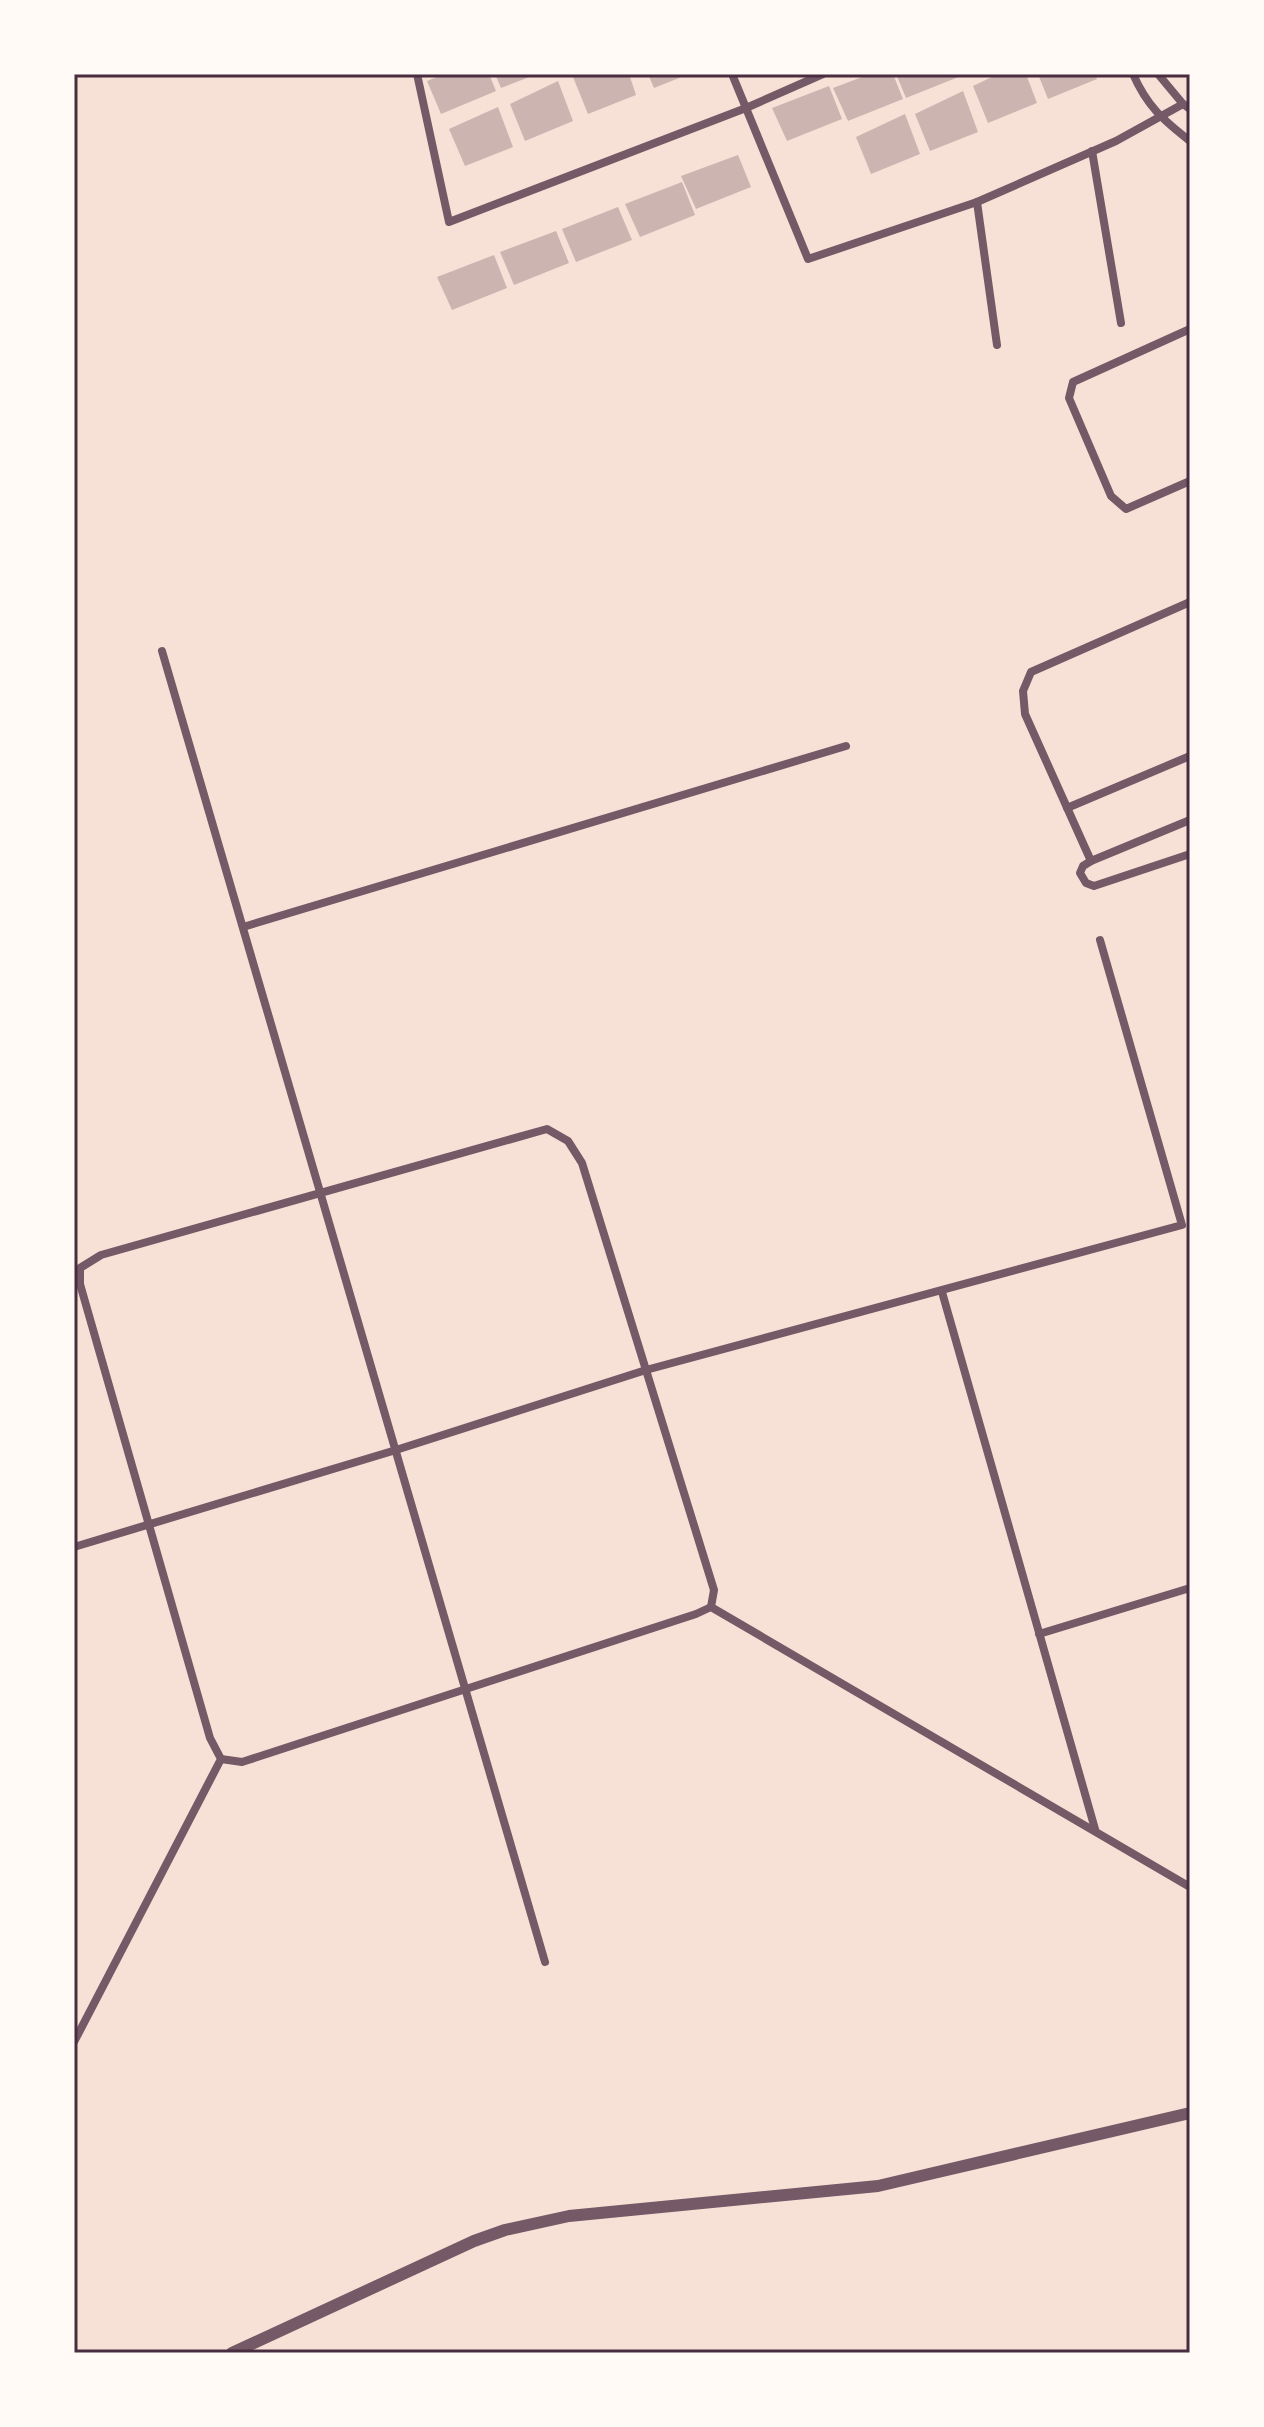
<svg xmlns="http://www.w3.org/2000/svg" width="1264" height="2427" viewBox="0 0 1264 2427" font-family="'Roboto Condensed',sans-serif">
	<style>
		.building { fill: #ccb4b1 }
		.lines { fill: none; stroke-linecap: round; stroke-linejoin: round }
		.minor { stroke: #755966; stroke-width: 8 }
		.tertiary { stroke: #755966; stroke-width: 12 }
		.neatline { fill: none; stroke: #4a2c40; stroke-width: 3 }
	</style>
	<rect width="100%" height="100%" fill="#f7e1d7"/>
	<!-- building -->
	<g class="building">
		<path d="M444 74H489L496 91 441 114 427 81Z"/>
		<path d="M495 74H537L501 88Z"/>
		<path d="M579 74H629L636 95 588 114 573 77Z"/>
		<path d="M648 74H689L654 88Z"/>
		<path d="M870 74H893L903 99 848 121 833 88Z"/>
		<path d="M896 74H966L906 98Z"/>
		<path d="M998 74H1026L1037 103 988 123 973 86Z"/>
		<path d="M1038 74H1095L1097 79 1048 99Z"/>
		<path d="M558 81 573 121 525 141 510 104Z"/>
		<path d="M829 86 842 119 787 141 772 108Z"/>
		<path d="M963 91 978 132 930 151 915 114Z"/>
		<path d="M498 107 513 147 465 166 449 129Z"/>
		<path d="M905 114 920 154 871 174 856 137Z"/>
		<path d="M738 155 751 187 696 209 681 176Z"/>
		<path d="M682 182 695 215 640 237 625 204Z"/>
		<path d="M618 207 632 240 576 262 562 229Z"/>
		<path d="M556 231 569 263 514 285 500 252Z"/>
		<path d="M494 255 507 288 452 310 437 277Z"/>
	</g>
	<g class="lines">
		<!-- minor -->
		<g class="minor">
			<path d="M417 74 449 222 746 108 823 74"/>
			<path d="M732 74 808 259 977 202 1116 141 1183 104"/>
			<path d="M1133 74C1147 106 1163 120 1190 141"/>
			<path d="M1158 74 1183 104 1190 109"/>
			<path d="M1092 151 1121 323"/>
			<path d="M977 202 997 345"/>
			<path d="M1190 329 1073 382 1069 398 1111 496 1126 509 1190 481"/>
			<path d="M162 651 545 1962"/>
			<path d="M1067 808 1190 756"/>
			<path d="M1190 820 1091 861 1083 866 1080 873 1086 883 1094 886 1190 854"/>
			<path d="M1091 861 1025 714 1023 691 1031 672 1190 602"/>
			<path d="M243 927 846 746"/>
			<path d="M942 1292 1095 1829"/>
			<path d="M74 1547 396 1450 646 1370 1182 1225 1100 940"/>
			<path d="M1039 1634 1190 1588"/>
			<path d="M221 1759 242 1762 696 1614 711 1607"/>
			<path d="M74 2042 221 1759 210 1738 80 1284V1268L101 1255 547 1129 568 1141 582 1163 714 1590 711 1607 1190 1887"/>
		</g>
		<!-- tertiary -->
		<path class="tertiary" d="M232 2353 474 2241 505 2230 569 2216 878 2186 1190 2113"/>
	</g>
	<!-- border -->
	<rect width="1264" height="2427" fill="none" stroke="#fffaf5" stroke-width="152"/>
	<rect x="76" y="76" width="1112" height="2275" class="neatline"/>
</svg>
